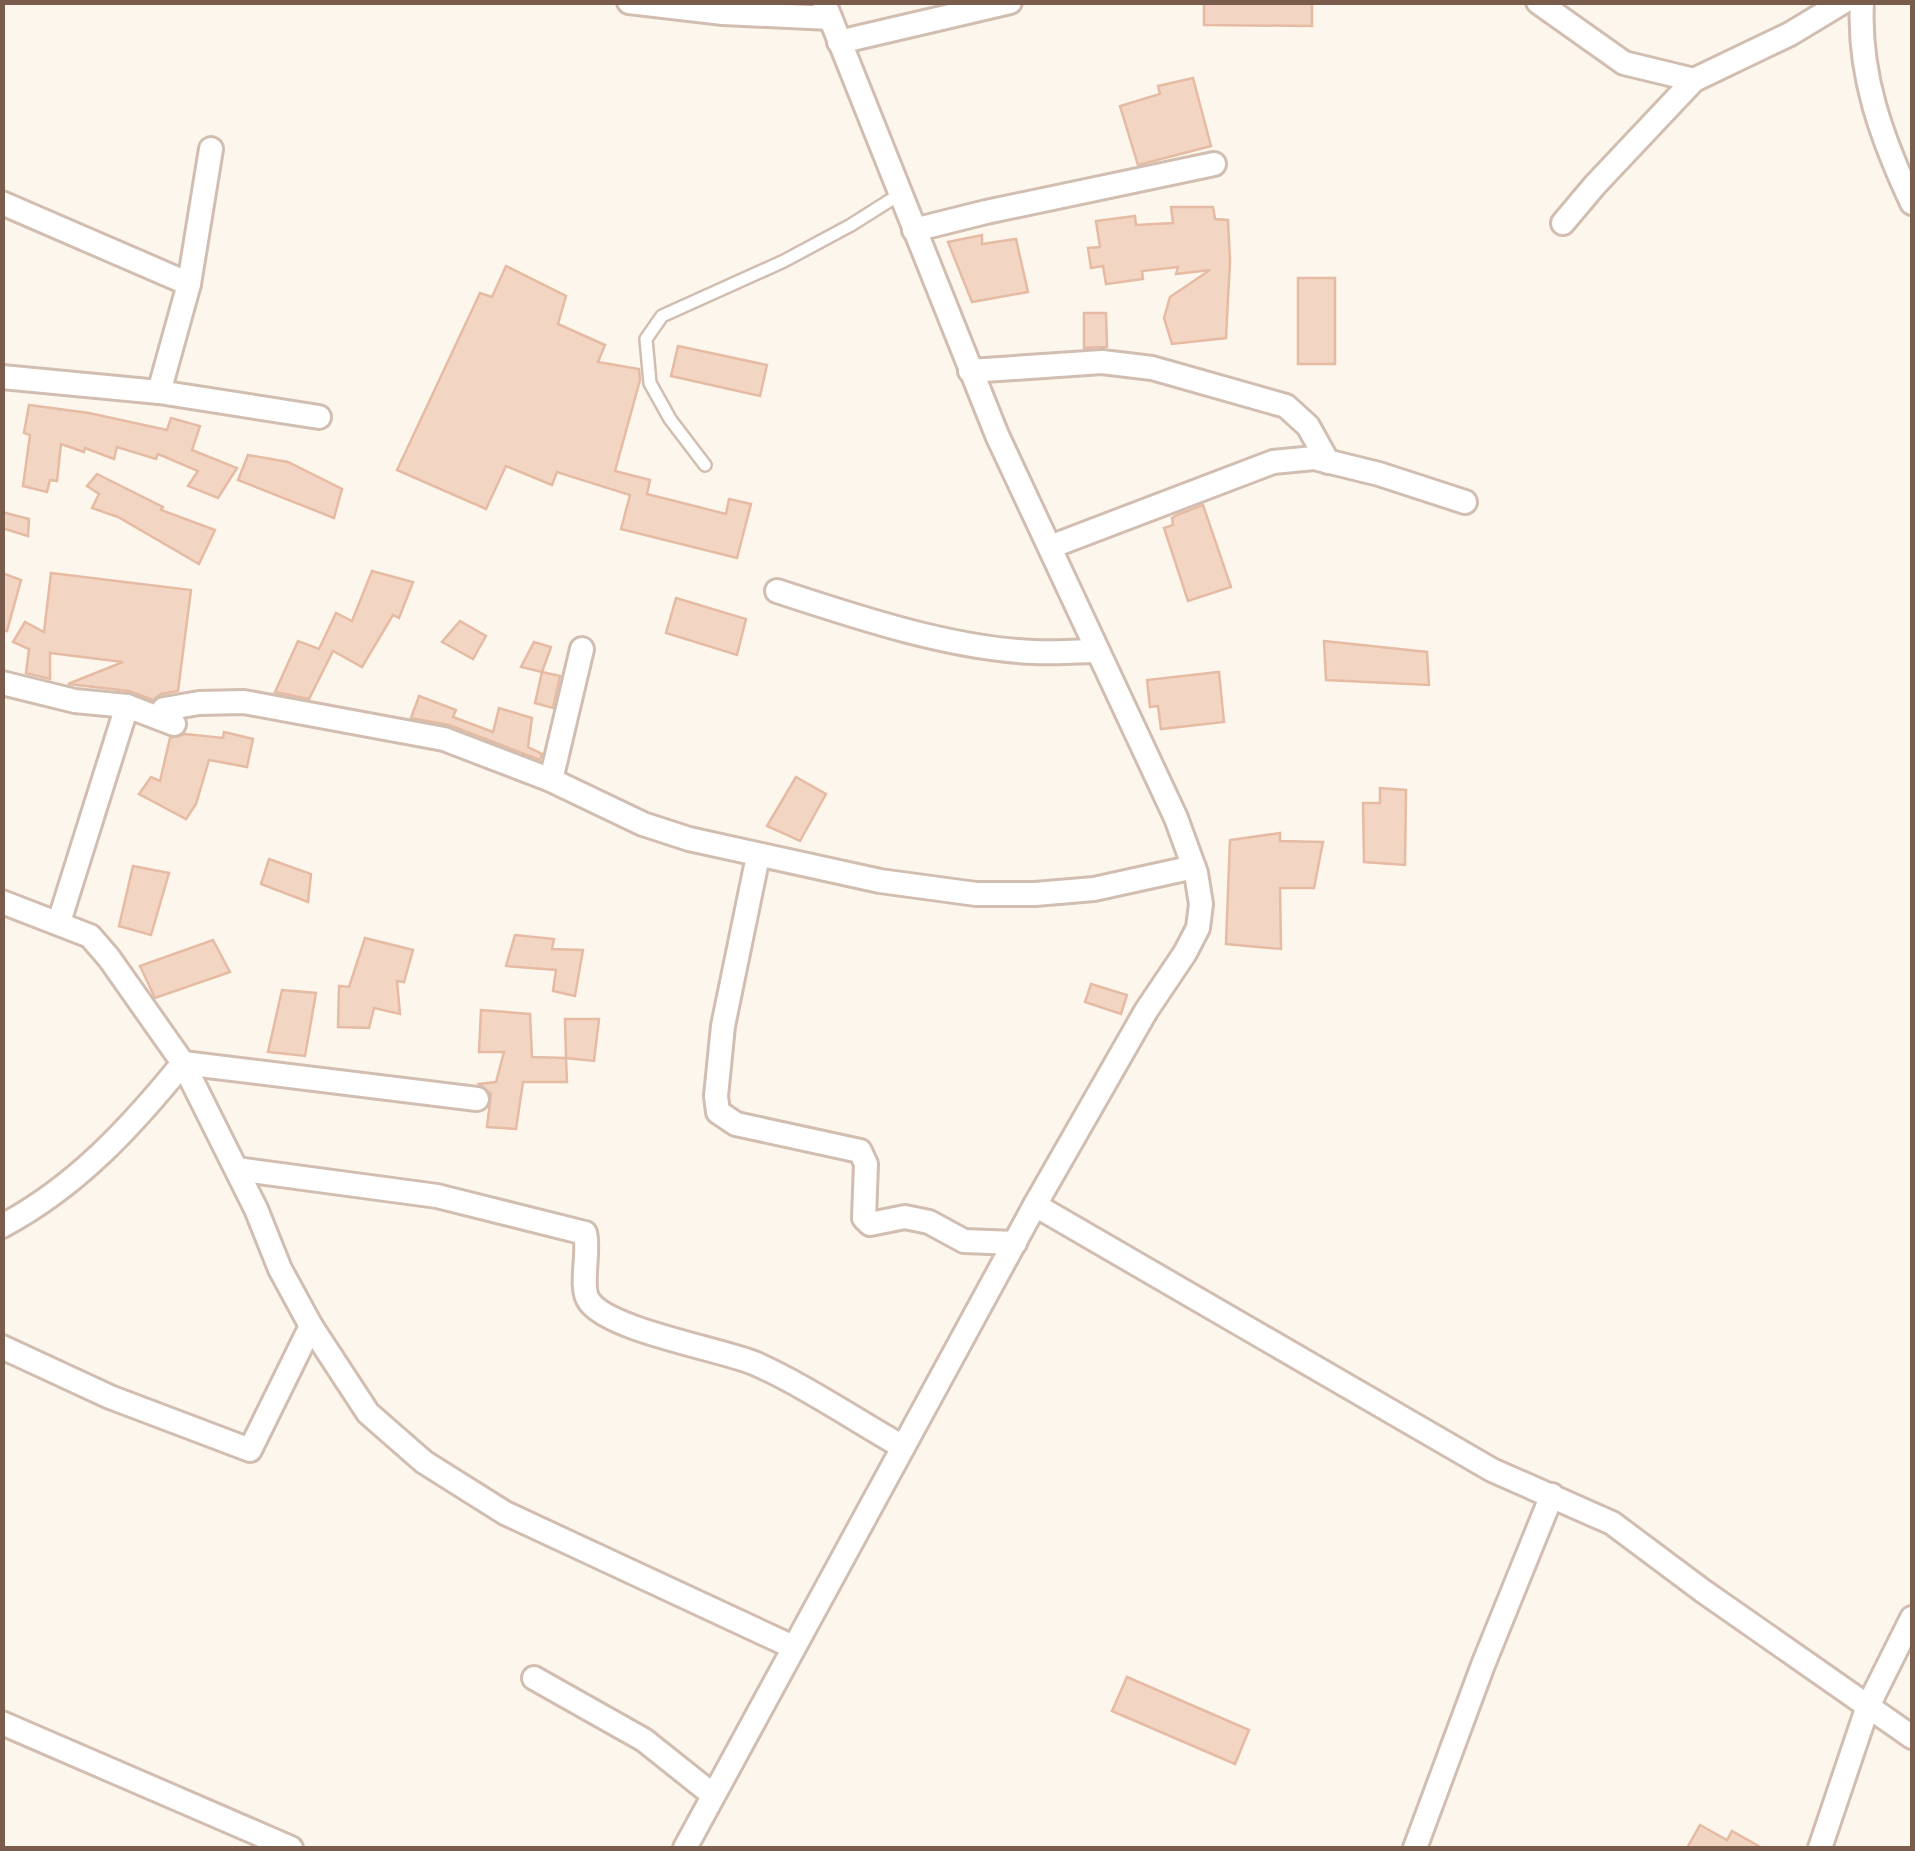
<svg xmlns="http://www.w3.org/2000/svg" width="1915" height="1851" viewBox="0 0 1915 1851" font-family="Manrope,sans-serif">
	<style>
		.building { fill: #f3d5c3; stroke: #e6bba3; stroke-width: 2.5 }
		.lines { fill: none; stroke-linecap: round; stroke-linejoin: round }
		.lane-casing { stroke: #d1beb0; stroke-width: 16 }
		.street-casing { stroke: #d1beb0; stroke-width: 28 }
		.lane { stroke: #fff; stroke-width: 11 }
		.street { stroke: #fff; stroke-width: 22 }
	</style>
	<rect width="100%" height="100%" fill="#fdf6ec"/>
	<!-- building -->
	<g class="building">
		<path d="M1204 2H1312V26L1204 25Z"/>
		<path d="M1193 78 1211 146 1138 165 1120 106 1160 94 1158 86Z"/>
		<path d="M1171 207H1213L1215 219 1228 220 1230 261 1226 338 1172 344 1164 318 1170 297 1210 270 1176 274 1178 267 1142 271 1143 279 1106 284 1103 266 1091 268 1088 248 1100 247 1096 221 1135 216 1136 225 1173 223Z"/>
		<path d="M982 235V244L1016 239 1028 292 972 302 948 242Z"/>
		<path d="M506 266 566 296 558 324 605 345 598 362 639 369 640 380 615 471 650 480 647 494 726 514 729 499 751 504 737 558 621 529 630 495 557 472 552 485 506 466 486 509 397 470 480 293 492 297Z"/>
		<rect x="1298" y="278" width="37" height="86"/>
		<path d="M1084 313H1106L1107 347 1084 348Z"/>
		<path d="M678 346 767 365 760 396 671 376Z"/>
		<path d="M29 405 89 413 167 430 171 418 200 426 192 450 237 468 218 498 188 486 198 471 158 454 156 459 117 447 114 459 85 448 84 452 61 444 57 481 50 480 47 492 23 486 30 435 24 433Z"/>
		<path d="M248 455 288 462 342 489 334 518 238 480Z"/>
		<path d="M97 474 163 507 161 510 215 530 199 564 118 517 92 508 99 494 87 486Z"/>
		<path d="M1203 505 1231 587 1188 601 1164 528 1173 525 1172 518 1177 515Z"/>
		<path d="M2 512 29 519 28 536 2 528Z"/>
		<path d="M372 571 413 582 399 618 393 615 362 667 333 651 309 699 275 692 298 641 319 649 336 613 352 621Z"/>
		<path d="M2 573 21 580 7 631 2 630Z"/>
		<path d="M51 573 191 590 178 691 161 694 153 700 129 691 68 684 123 662 50 653V679L26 673 29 649 13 642 25 622 44 632Z"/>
		<path d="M676 598 746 619 737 655 666 633Z"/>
		<path d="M460 621 486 636 473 659 442 642Z"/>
		<path d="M1324 641 1427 652 1429 685 1326 680Z"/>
		<path d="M534 642 551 647 542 672 521 667Z"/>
		<path d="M542 672 560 676 553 708 535 703Z"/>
		<path d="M1219 672 1224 722 1161 729 1158 706 1150 707 1147 680Z"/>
		<path d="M419 696 456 710 453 717 493 732 499 708 532 718 528 747 542 754 540 760 449 725 411 718Z"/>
		<path d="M224 732 253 739 247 767 209 760 196 804 186 819 139 794 151 777 160 781 170 738 185 734 223 738Z"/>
		<path d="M796 777 826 794 800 841 767 826Z"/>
		<path d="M1380 788 1406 790 1405 865 1364 862 1363 803H1380Z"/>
		<path d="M1280 833V841L1323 842 1314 888H1280L1281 949 1226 944 1230 840Z"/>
		<path d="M269 859 311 874 308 902 261 884Z"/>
		<path d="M133 866 169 873 151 935 119 926Z"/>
		<path d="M515 935 554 939 552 949 583 950 575 996 553 991 556 970 506 966Z"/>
		<path d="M365 938 413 950 404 982 397 981 400 1014 374 1008 369 1028 338 1027 339 986 349 987Z"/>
		<path d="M213 940 230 972 155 998 140 966Z"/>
		<path d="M1091 984 1127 995 1121 1014 1085 1002Z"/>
		<path d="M282 990 316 993 305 1056 268 1052Z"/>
		<path d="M481 1010 530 1014 532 1057 566 1058 567 1082H523L516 1129 487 1127 491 1094 479 1084 496 1082 504 1052H479Z"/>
		<path d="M565 1019H599L594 1061 566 1058Z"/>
		<path d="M1127 1677 1249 1730 1235 1764 1112 1711Z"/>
		<path d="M1700 1825 1727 1840 1732 1831 1762 1848H1687Z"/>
	</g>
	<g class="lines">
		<!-- lane casing -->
		<g class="lane-casing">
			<path id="lane" d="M705 465 670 419 650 383 646 339 662 316 784 261 851 225 900 194"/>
		</g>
		<!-- street casing -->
		<g class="street-casing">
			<g id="street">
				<path d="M629 2 723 13 830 18"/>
				<path d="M1538 2 1624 63 1694 80"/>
				<path d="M1862 2C1858 74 1882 139 1912 203"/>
				<path d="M839 42 1010 2"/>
				<path d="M2 203 189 284"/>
				<path d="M1563 223 1595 185 1694 80 1790 34 1843 2"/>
				<path d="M914 230 986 212 1214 164"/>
				<path d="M970 371 1102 362 1152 368 1286 406 1308 426 1328 462"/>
				<path d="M2 377 159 392 319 417"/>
				<path d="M159 392 189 284 211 149"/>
				<path d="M1050 547 1273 462 1314 458 1379 474 1465 502"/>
				<path d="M777 591C856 617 952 649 1034 652 1055 653 1076 651 1097 651"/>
				<path d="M2 683 75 701 127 706 174 724 164 709 199 703 244 702 444 739 551 780 643 824 689 839 880 881 976 894H1035L1094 889 1194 867"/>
				<path d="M551 780 582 649"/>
				<path d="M758 856 723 1026 716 1096 718 1112 736 1124 860 1151 866 1164 864 1218 870 1224 905 1217 929 1222 964 1241 1015 1243"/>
				<path d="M2 902 90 936 109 958 183 1063 256 1209 280 1269 311 1326 368 1413 424 1462 505 1513 793 1647"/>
				<path d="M59 922 127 706"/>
				<path d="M237 1169 437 1196 585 1233C590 1251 579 1288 589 1301 608 1330 720 1349 754 1363 802 1384 857 1421 903 1447"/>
				<path d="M1035 1205 1492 1470 1612 1523 1703 1591 1912 1737"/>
				<path d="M2 1226C76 1187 131 1127 183 1063L477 1099"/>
				<path d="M2 1347 110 1397 250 1450 311 1326"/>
				<path d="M534 1678 644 1740 713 1795"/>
				<path d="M2 1723 291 1848"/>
				<path d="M685 1848 1035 1205 1146 1011 1185 953 1198 928 1201 904 1196 873 1176 818 997 435 824 2"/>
				<path d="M1415 1848 1483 1665 1552 1495"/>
				<path d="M1820 1848 1868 1706 1912 1618"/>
			</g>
		</g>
		<!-- lane -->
		<use href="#lane" class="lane"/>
		<!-- street -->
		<use href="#street" class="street"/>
	</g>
	<!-- border -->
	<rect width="1915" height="1851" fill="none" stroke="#7a5c4d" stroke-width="10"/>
</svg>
